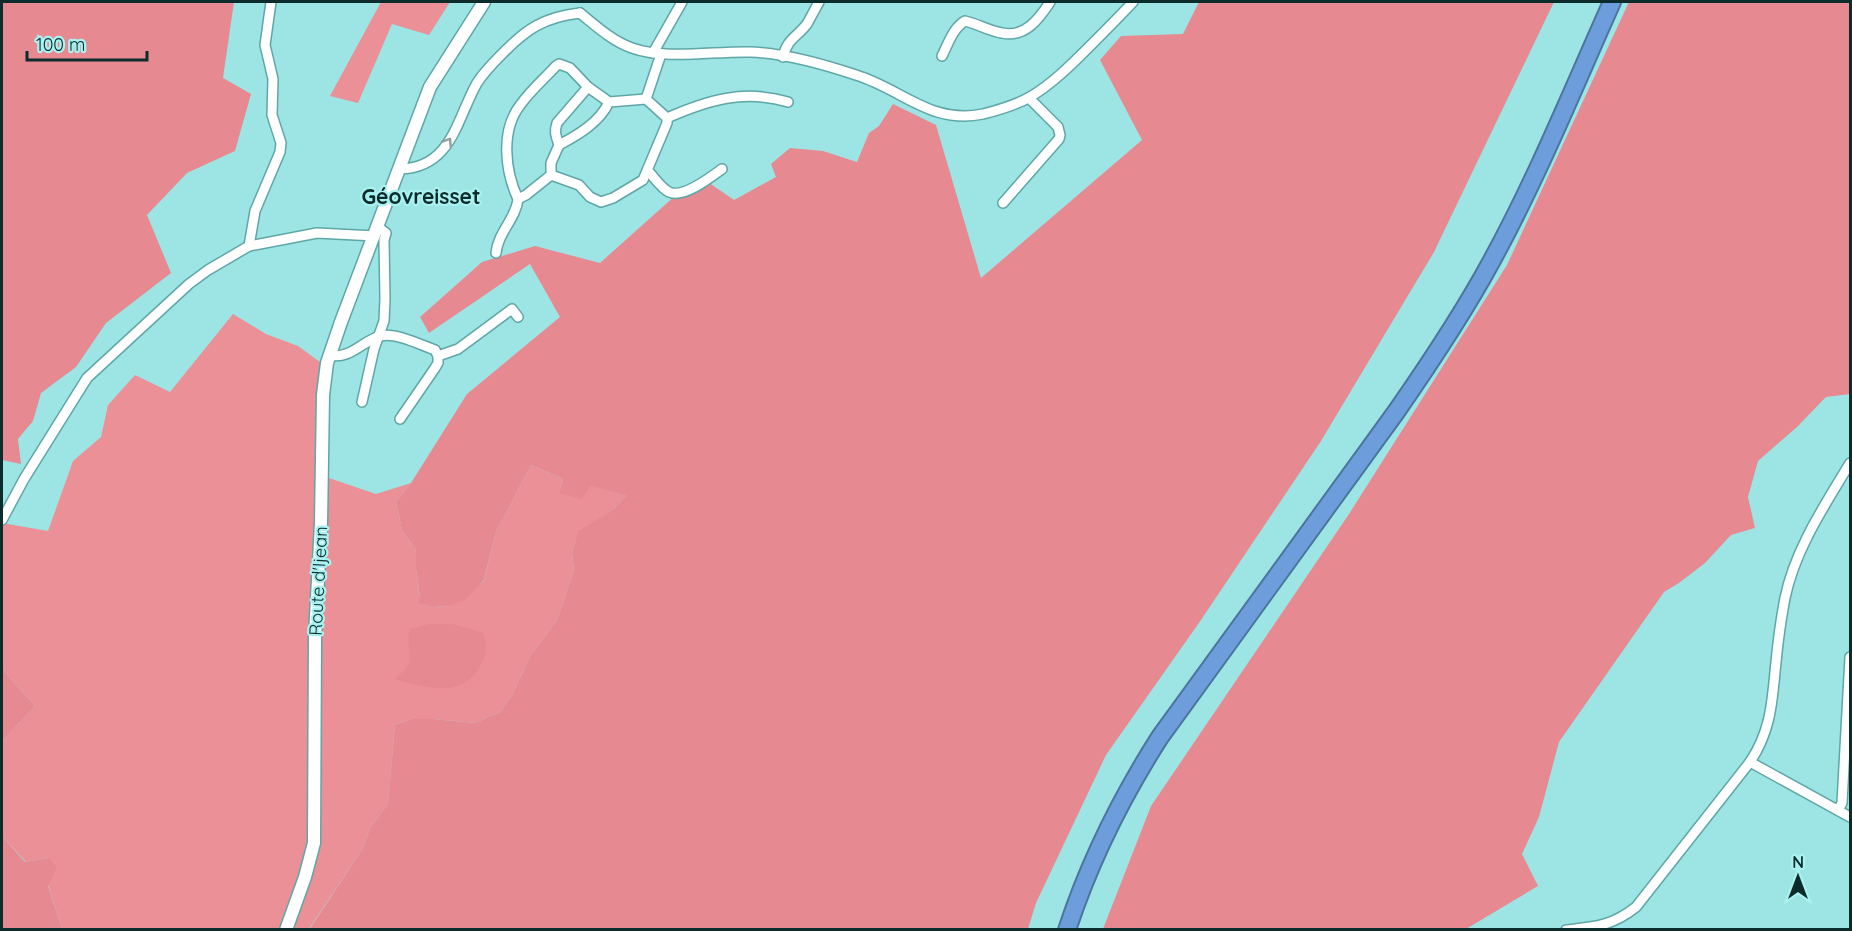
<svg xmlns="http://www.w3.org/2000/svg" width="1852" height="931" viewBox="0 0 1852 931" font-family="Quicksand,sans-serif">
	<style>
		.green { fill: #eb9096 }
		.forest { fill: #e78990 }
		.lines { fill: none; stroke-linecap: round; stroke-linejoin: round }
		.minor-casing { stroke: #5fa6a6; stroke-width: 12 }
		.tertiary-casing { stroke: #5fa6a6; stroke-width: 15 }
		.motorway-casing { stroke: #4c759d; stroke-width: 20 }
		.minor { stroke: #fff; stroke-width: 9 }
		.tertiary { stroke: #fff; stroke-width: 12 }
		.motorway { stroke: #6e9ddb; stroke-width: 16 }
		.oneway { stroke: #92a0a0 }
		.labels { text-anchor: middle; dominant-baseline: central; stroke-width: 4.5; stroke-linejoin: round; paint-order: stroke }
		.street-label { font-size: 18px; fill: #0c2b2b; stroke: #aaf2f2 }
		.quarter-label { font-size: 21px; font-weight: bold; fill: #0c2b2b; stroke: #aaf2f2 }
	</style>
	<rect width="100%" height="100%" fill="#9de5e5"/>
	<!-- green -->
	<g class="green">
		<path d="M381 2H450L429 35 392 24 358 103 330 96Z"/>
		<path d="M233 314 266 334 298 346 324 365 320 475 376 494 411 483 396 502 402 530 416 550V569L420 597 419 603 432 607 449 606 484 581 496 532 531 465 563 479 559 493 589 484 626 496 614 509 578 532 572 553 574 570 557 620 531 655 511 697 500 712 475 723 433 719H411L395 725 388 804 370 828 363 848 309 929H62L48 885 49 858 26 862 2 836V741L35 706 2 669V523L48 531 73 461 101 437 108 405 135 375 170 392Z"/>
	</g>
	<!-- forest -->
	<g class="forest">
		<path d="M2 2H234L223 78 251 94 235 151 187 173 147 215 171 273 106 323 76 367 41 393 33 421 18 439 21 464 2 460Z"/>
		<path d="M1199 2H1554L1434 252 1321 441 1201 620 1106 755 1036 903 1028 929 309 930 363 848 370 828 388 804 395 725 411 719H433L475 723 500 712 511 697 531 655 557 620 574 570 572 553 578 531 614 509 626 496 590 485 582 499 559 493 563 479 531 465 496 532 484 580 465 600 449 606 432 607 418 603 420 596 416 569V550L402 530 396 502 411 483 467 394 560 317 530 264 429 333 420 317 482 262 535 246 600 263 676 195 702 178 734 200 776 177 771 164 790 148 823 151 857 162 869 133 879 126 893 104 936 125 981 278 1142 140 1100 60 1121 36 1183 34Z"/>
		<path d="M1629 2H1850V394L1826 397 1797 427 1758 461 1748 497 1755 528 1731 535 1705 563 1679 583 1664 592 1559 742 1539 817 1522 854 1538 886 1466 929H1103L1151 806 1349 514 1507 265Z"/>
		<path d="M429 624H453L483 633C488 648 487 654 479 668 460 699 426 687 397 680L396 677C420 663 404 648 410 629Z"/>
		<path d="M2 669 35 706 2 741Z"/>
		<path d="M2 836 25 862 49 858 57 868 48 886 62 929H2Z"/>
	</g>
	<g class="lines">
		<!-- minor casing -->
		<g class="minor-casing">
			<g id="minor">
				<path d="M580 13C596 26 612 41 632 48 665 60 714 51 750 52 785 53 823 64 856 75 902 89 931 125 983 114 999 110 1016 105 1030 97 1052 84 1071 65 1089 47 1104 32 1119 17 1133 2"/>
				<path d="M653 53 682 2"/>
				<path d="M942 56C948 44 953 28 965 21 978 24 989 31 1002 33 1025 38 1039 19 1050 2"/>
				<path d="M783 57C787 39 797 37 807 24 811 17 815 9 819 2"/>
				<path d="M646 99 661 54"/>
				<path d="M667 118C708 100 744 89 788 102"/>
				<path d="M559 145C556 136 554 132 557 123L588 87"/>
				<path d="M400 169C452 168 457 118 477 83 484 72 492 64 501 55 526 29 544 17 580 13"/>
				<path d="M648 171C654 177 661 188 669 192 683 199 711 177 722 169"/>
				<path d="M551 175 579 185 590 197 601 202 613 198 643 180 667 123V118L646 99 609 102C600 122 578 135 559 145L551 163V175L526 195 518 199C505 171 500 130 521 104 531 90 545 78 556 66L559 64 570 68 588 87 609 102"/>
				<path d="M1003 203 1059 139 1060 135 1058 127 1029 98"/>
				<path d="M249 246 255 211 280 152 281 143 272 115 273 79 265 45 271 2"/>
				<path d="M496 253C498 232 516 219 518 199"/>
				<path d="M330 355C350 360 363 340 381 336 395 332 421 345 435 350L438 356 458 349 512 309 518 317"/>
				<path d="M362 402 374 349 384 321 385 299 384 240 386 233 377 226"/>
				<path d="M400 419 435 368 438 363V356"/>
				<path d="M2 520 24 479 87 378 189 284 208 270 249 246 317 233 375 236"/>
				<path d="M1750 762C1772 729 1772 700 1776 662 1778 641 1781 619 1785 598 1795 549 1825 505 1850 463"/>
				<path d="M1838 810 1842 803 1850 657"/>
				<path d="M1566 930C1595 927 1612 926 1636 907L1750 762 1850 817"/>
			</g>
		</g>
		<!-- tertiary casing -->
		<g class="tertiary-casing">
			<path id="tertiary" d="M286 930 305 877 314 843 315 636 321 523 323 395 327 363 341 322 430 87 484 2"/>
		</g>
		<!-- motorway casing -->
		<g class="motorway-casing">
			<path id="motorway" d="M1067 930C1090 860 1121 798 1160 737L1396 412C1430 363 1463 314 1491 262 1537 178 1573 89 1612 2"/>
		</g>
		<!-- minor -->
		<use href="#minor" class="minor"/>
		<!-- tertiary -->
		<use href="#tertiary" class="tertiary"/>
		<!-- motorway -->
		<use href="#motorway" class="motorway"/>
	</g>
	<!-- one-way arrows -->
	<defs><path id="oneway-chevron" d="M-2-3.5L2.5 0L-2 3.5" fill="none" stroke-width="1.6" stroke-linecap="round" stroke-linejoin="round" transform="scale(1.5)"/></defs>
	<use class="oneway" href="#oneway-chevron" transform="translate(448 142) rotate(-57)"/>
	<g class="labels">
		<!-- street labels -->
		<g class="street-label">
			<text transform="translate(318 581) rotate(-87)">Route d'Ijean</text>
		</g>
		<!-- quarter labels -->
		<g class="quarter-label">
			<text x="421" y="196">Géovreisset</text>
		</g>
	</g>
	<!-- border -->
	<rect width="1852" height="931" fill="none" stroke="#0c2b2b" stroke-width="6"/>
	<!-- north arrow -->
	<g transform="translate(1798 877)" stroke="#aaf2f2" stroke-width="4.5" paint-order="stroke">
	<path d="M0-4.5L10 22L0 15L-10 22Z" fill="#0c2b2b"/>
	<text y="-9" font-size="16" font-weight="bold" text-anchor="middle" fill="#0c2b2b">N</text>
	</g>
	<!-- scale -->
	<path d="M27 51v9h120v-9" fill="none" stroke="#0c2b2b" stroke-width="3"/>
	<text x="36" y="51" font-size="18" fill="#0c2b2b" stroke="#aaf2f2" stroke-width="4.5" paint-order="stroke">100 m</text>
</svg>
